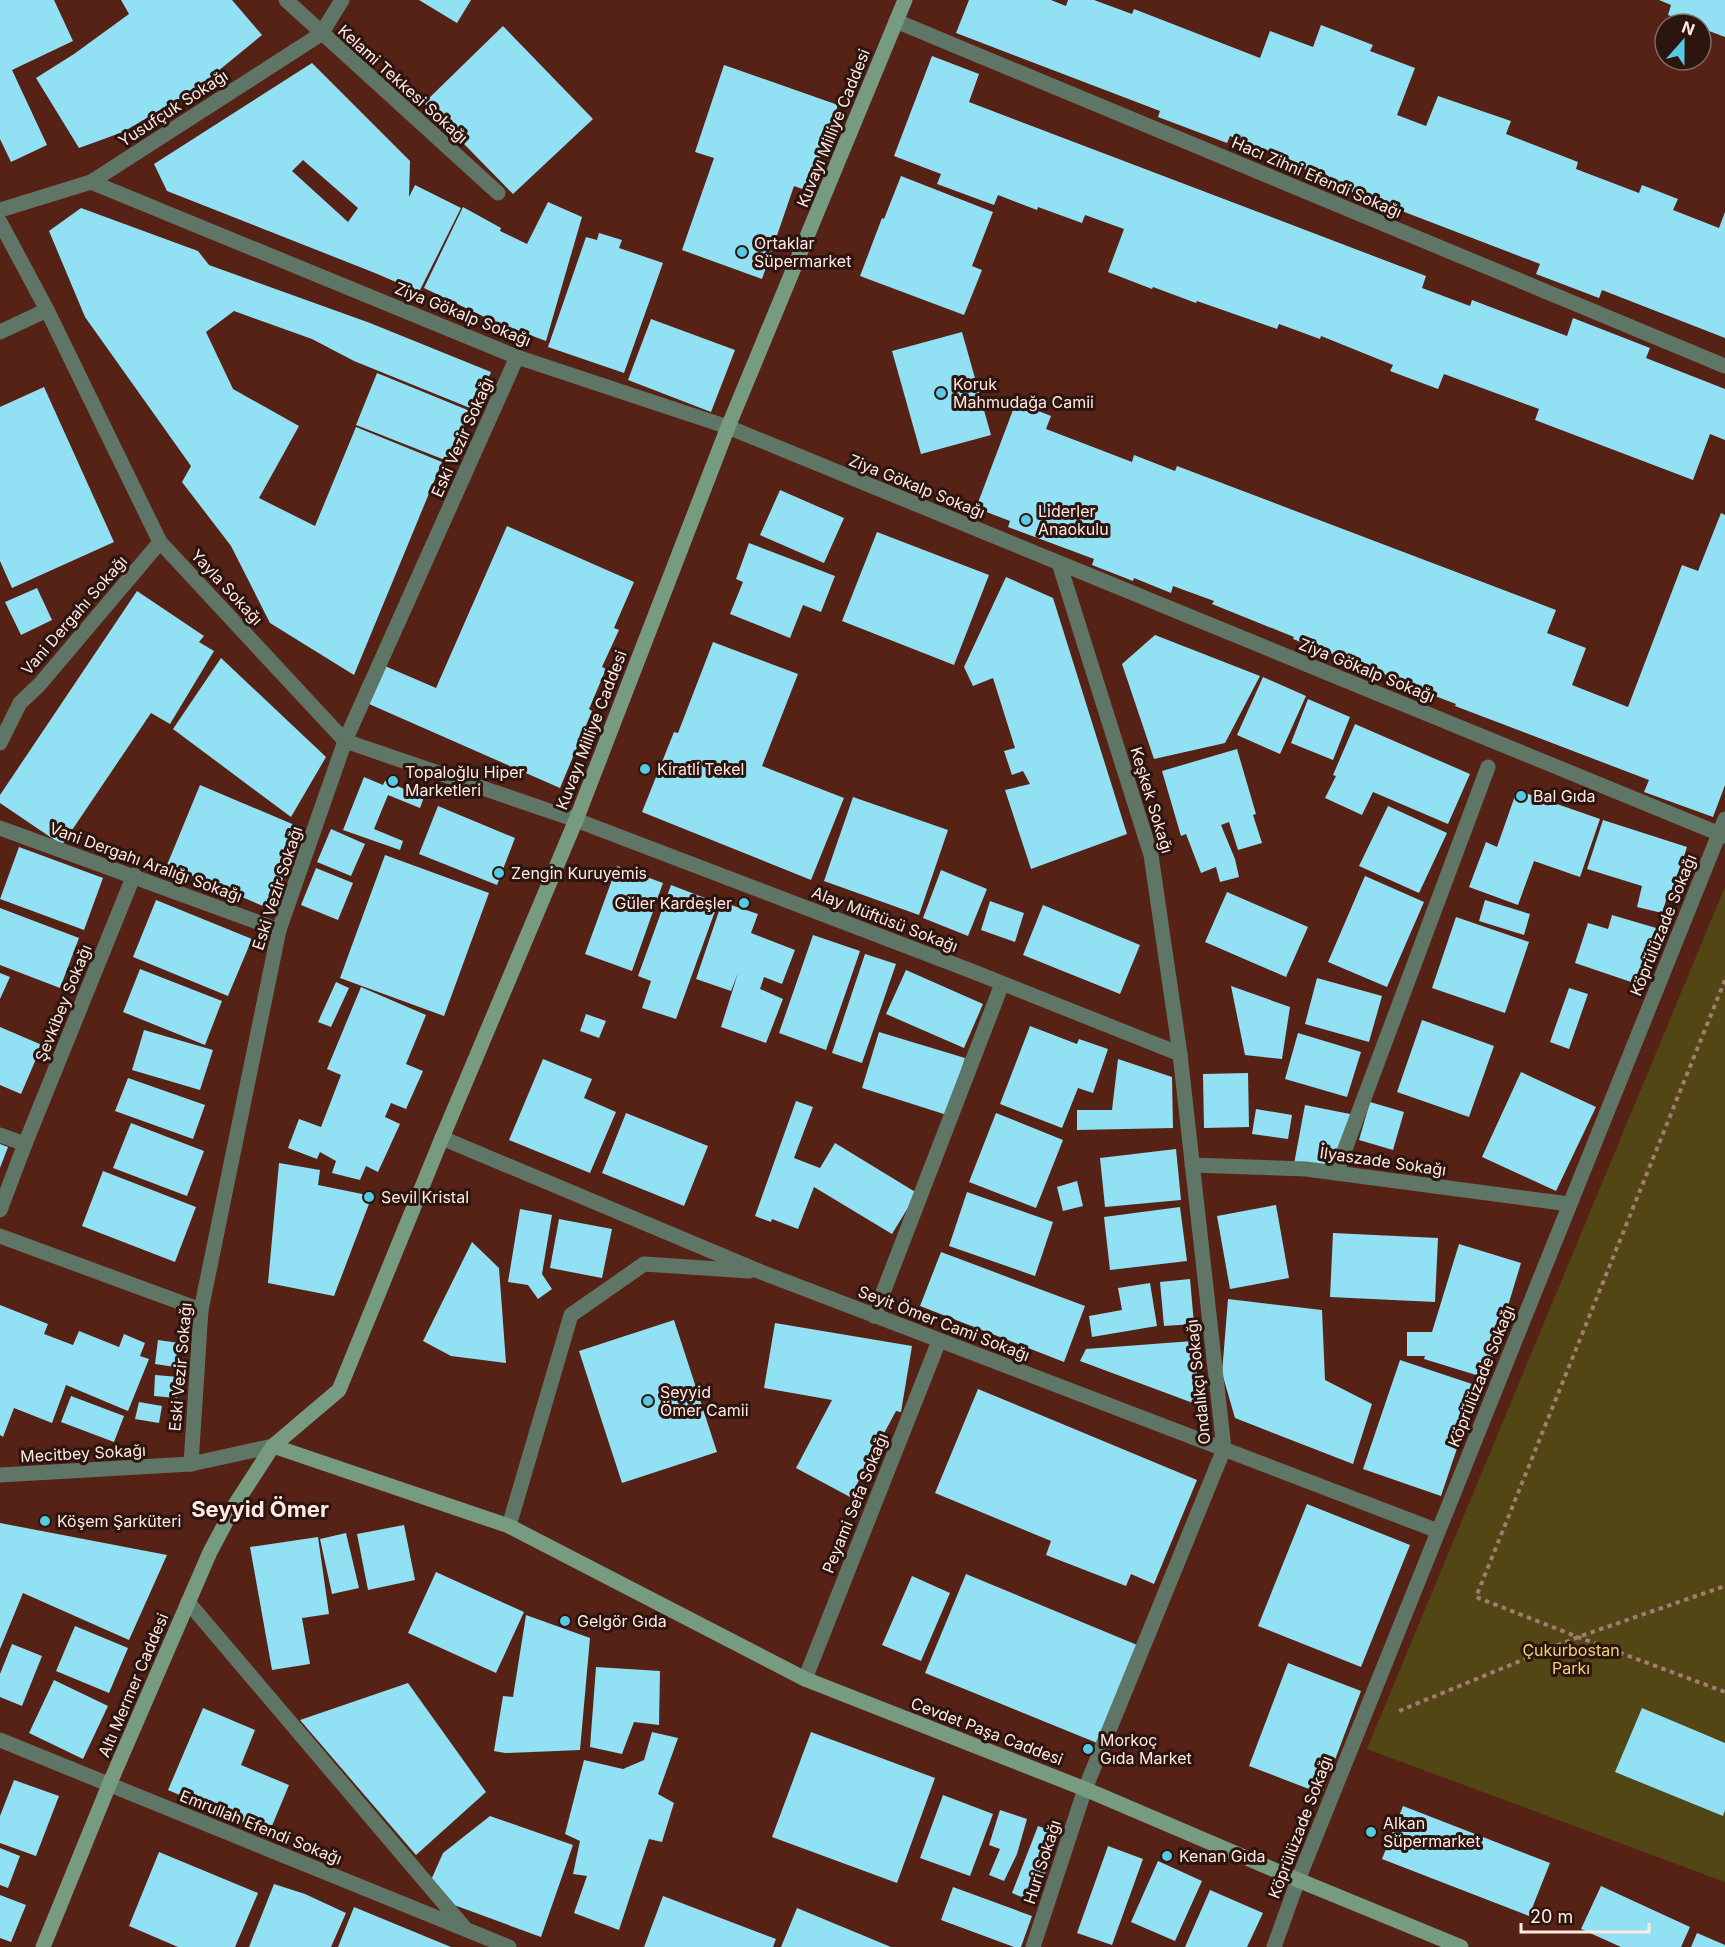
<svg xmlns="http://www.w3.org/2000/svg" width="1725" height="1947" viewBox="0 0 1725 1947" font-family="Inter,sans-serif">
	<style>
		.park { fill: #534615 }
		.building { fill: #91e0f3; fill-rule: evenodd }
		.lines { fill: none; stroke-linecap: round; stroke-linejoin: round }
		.path { stroke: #a27b72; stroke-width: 4; stroke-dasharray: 4.5 4.5; stroke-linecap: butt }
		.street { stroke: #5f7666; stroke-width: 15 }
		.secondary { stroke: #769b81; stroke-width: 15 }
		.poi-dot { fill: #57c9e2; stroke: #2d150f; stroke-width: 2 }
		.labels { text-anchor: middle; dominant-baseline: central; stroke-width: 6; stroke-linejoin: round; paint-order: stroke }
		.street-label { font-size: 16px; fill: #ffe9e4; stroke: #2d150f }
		.poi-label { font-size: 16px; fill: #ffe9e4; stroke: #2d150f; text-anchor: start }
		.park-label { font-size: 16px; fill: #ecd376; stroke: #2d150f }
		.district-label { font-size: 22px; font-weight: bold; fill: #ffe9e4; stroke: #2d150f }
	</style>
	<rect width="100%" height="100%" fill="#572216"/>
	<!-- park -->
	<path class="park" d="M1725 887V1882L1367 1749Z"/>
	<!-- building -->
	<g class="building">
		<path d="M0 0H54L73 41 12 70 47 145 11 162 0 139Z"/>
		<path d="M121 0H232L262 35 196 89 123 132 79 148 36 78 74 54 129 14Z"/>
		<path d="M419 0H471L457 23Z"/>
		<path d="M969 0H1051L1066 6 1068 0H1094L1132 14 1134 9 1260 58 1270 31 1313 47 1321 25 1373 45 1370 51 1415 68 1397 115 1426 126 1438 96 1511 121 1506 134 1578 162 1576 169 1639 193 1642 185 1678 199 1673 210 1719 228 1725 212V338L1602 290 1599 298 1536 274 1540 264 1321 180 1322 176 1271 156 1272 152 1230 136 1227 143 1158 117 1160 111 956 33Z"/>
		<path d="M1659 0H1725V37L1701 28V24H1692L1668 15 1671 5Z"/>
		<path d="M503 26 593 119 513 194 424 103Z"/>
		<path d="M932 56 979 74 969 102 1426 276 1422 288 1470 306 1472 300 1567 336 1573 318 1650 348 1646 358 1725 389V440L1710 434 1693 480 1535 420 1539 409 1444 374 1438 389 1390 371 1393 365 1321 336 1320 339 1279 324 1277 329 1197 301 1196 303 1153 287 1152 289 1108 272 1124 229 1085 215 1082 223 1038 207 1037 210 998 195 994 205 937 184 941 174 894 156Z"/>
		<path d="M312 63 410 161 409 197 415 185 461 208 419 292 375 273 167 191 154 164ZM303 160 358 208 348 222 292 171Z"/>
		<path d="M724 65 838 105 808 191 794 186 762 279 682 250 714 158 695 152Z"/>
		<path d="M901 176 993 212 972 266 982 270 964 315 860 276 882 218 884 219Z"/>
		<path d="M548 202 582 217 546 341 495 322 424 288 463 207 501 228 500 231 527 244Z"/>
		<path d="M81 208 198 251 209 265 370 323 491 372 475 410 354 361 312 339 234 311 206 332 233 389 299 426 259 498 315 526 356 427 442 462 354 675 270 623 231 546 182 482 191 466 85 317 49 231Z"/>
		<path d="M599 233 622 240 619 248 663 263 624 373 548 347 586 237 597 240Z"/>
		<path d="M651 319 735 350 711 412 628 380Z"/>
		<path d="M962 332 991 435 921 454 892 351Z"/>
		<path d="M377 373 470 411 450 462 356 425Z"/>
		<path d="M44 387 114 542 12 588 0 561V407Z"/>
		<path d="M1016 402 1051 416 1046 429 1132 462 1134 455 1175 471 1177 466 1556 610 1547 633 1586 648 1572 685 1628 707 1682 565 1698 571 1721 513 1725 515V785L1713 817 1644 792 1649 780 1455 706 1456 704 1409 686 1410 684 1293 639 1294 637 1212 604 1214 601 1173 586 1171 593 1134 578 1133 581 1092 565 1094 559 1008 527 1010 521 976 508Z"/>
		<path d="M780 490 844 518 824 563 760 535Z"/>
		<path d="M507 526 634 582 614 628 619 630 602 667 606 669 589 709 592 711 560 788 369 704 385 666 436 688Z"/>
		<path d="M877 532 989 575 954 665 842 621Z"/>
		<path d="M749 543 835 576 821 612 803 605 790 638 730 614 743 582 736 579Z"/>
		<path d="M1006 577 1053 598 1127 834 1031 869 1005 790 1030 784 1023 771 1012 775 1004 751 1015 748 993 678 973 686 964 667Z"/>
		<path d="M37 588 52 620 21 635 5 602Z"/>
		<path d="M137 591 204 636 199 642 214 651 170 724 151 713 62 845 0 803V795Z"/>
		<path d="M1155 635 1260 676 1225 743 1154 759 1122 664Z"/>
		<path d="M713 642 798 674 762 766 844 798 811 880 642 812 674 732 678 733Z"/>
		<path d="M221 658 326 757 291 817 173 729Z"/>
		<path d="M1263 677 1306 696 1280 754 1237 735Z"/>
		<path d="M1308 699 1350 717 1333 760 1291 743Z"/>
		<path d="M1355 724 1470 774 1448 824 1373 792 1362 815 1325 798 1336 776 1333 775Z"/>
		<path d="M1237 749 1256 814 1253 815 1262 843 1238 850 1229 822 1221 825 1235 859 1239 877 1220 882 1216 867 1201 873 1186 834 1181 836 1162 771Z"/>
		<path d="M364 777 383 785 385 781 424 797 420 808 388 795 374 829 403 841 400 850 343 830Z"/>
		<path d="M200 785 304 829 270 909 167 865Z"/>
		<path d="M1517 790 1600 819 1580 877 1534 861 1518 905 1469 887 1486 842 1497 847Z"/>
		<path d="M853 797 948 830 919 915 824 881Z"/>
		<path d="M438 806 515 838 497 885 419 854Z"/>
		<path d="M1388 806 1447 833 1419 893 1359 866Z"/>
		<path d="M1603 820 1687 847 1671 895 1668 894 1662 913 1637 907 1642 886 1587 869Z"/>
		<path d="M331 829 365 844 351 876 317 862Z"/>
		<path d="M19 847 103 878 84 930 0 899Z"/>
		<path d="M385 855 489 893 444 1016 340 978Z"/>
		<path d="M617 866 663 883 632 971 585 954Z"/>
		<path d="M316 868 353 883 338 920 301 905Z"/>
		<path d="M941 870 987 889 968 936 923 918Z"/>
		<path d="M1365 876 1424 902 1387 987 1328 962Z"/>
		<path d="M671 885 718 903 676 1019 642 1008 651 981 638 976Z"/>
		<path d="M1227 892 1308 927 1286 977 1205 942Z"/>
		<path d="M156 900 252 939 228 996 133 957Z"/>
		<path d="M1485 900 1530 914 1524 935 1479 921Z"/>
		<path d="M990 901 1024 913 1015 942 981 930Z"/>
		<path d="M722 902 758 914 751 933 795 950 782 984 764 977 760 989 783 999 766 1043 721 1027 738 973 731 991 696 979Z"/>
		<path d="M1043 905 1140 945 1120 994 1023 955Z"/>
		<path d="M0 908 79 938 60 988 0 965Z"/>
		<path d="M1612 915 1663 930 1654 959 1649 958 1640 985 1575 963 1588 923 1608 929Z"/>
		<path d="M1456 917 1529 942 1505 1013 1432 988Z"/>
		<path d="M813 935 860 951 826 1050 779 1033Z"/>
		<path d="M865 954 896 964 862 1063 832 1053Z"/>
		<path d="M140 969 222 1001 205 1045 123 1012Z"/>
		<path d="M906 970 983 1004 964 1048 886 1014Z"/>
		<path d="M0 973 10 977 0 999Z"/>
		<path d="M1317 978 1382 996 1369 1042 1305 1024Z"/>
		<path d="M336 982 349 988 331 1027 318 1022Z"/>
		<path d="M1231 986 1290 1007 1282 1059 1245 1055Z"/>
		<path d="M361 987 426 1015 406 1064 423 1071 406 1109 391 1103 385 1117 400 1124 378 1172 366 1166 360 1180 332 1173 336 1161 320 1152 317 1159 288 1148 299 1119 321 1127 341 1075 327 1069Z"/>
		<path d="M1569 988 1588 994 1569 1049 1550 1042Z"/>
		<path d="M586 1014 606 1021 599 1038 580 1031Z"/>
		<path d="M1422 1020 1494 1046 1469 1117 1397 1092Z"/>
		<path d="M1030 1026 1077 1044 1079 1039 1108 1049 1093 1093 1078 1088 1062 1128 1000 1104Z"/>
		<path d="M0 1027 42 1045 21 1094 0 1085Z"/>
		<path d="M144 1030 213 1050 200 1090 132 1070Z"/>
		<path d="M879 1032 965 1058 947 1115 862 1088Z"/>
		<path d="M1298 1033 1361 1052 1347 1097 1285 1079Z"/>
		<path d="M543 1059 592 1079 584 1098 616 1112 590 1173 509 1140Z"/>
		<path d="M1118 1059 1172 1077 1173 1128 1077 1130V1110H1112Z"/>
		<path d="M1521 1072 1596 1107 1556 1191 1482 1157Z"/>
		<path d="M1248 1073 1249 1127 1204 1128 1203 1074Z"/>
		<path d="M128 1078 205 1105 193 1139 115 1111Z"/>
		<path d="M796 1101 813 1107 794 1158 820 1168 835 1143 917 1193 892 1234 814 1187 798 1229 772 1219 771 1222 755 1216Z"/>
		<path d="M1370 1102 1404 1112 1393 1150 1359 1140Z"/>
		<path d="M1305 1105 1355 1115 1344 1173 1294 1164Z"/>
		<path d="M1256 1109 1292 1115 1288 1139 1252 1134Z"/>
		<path d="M626 1113 708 1146 684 1206 602 1173Z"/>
		<path d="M996 1113 1063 1140 1036 1208 969 1182Z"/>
		<path d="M131 1123 204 1151 187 1196 113 1168Z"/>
		<path d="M0 1144 8 1147 0 1168Z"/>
		<path d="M1176 1149 1181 1200 1105 1207 1100 1158Z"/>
		<path d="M279 1163 320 1170 318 1185 372 1196 334 1296 268 1283Z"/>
		<path d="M103 1171 196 1207 175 1262 82 1226Z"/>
		<path d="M1077 1181 1083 1206 1063 1211 1057 1187Z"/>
		<path d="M967 1192 1053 1222 1035 1276 949 1246Z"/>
		<path d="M1276 1205 1289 1278 1230 1289 1217 1216Z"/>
		<path d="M1180 1207 1187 1261 1110 1270 1104 1217Z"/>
		<path d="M520 1209 552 1215 542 1274 552 1289 538 1299 528 1285 508 1282Z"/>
		<path d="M559 1219 612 1229 602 1278 550 1268Z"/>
		<path d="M1333 1233 1438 1238 1435 1302 1330 1297Z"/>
		<path d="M472 1242 499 1268 506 1363 451 1356 423 1341Z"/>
		<path d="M1459 1244 1521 1263 1486 1378 1424 1359 1425 1356H1407V1332H1432Z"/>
		<path d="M941 1252 1085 1306 1064 1362 920 1306Z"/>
		<path d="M1190 1279 1194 1324 1164 1326 1160 1282Z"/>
		<path d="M1150 1283 1157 1326 1092 1337 1089 1316 1122 1310 1118 1288Z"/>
		<path d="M1228 1299 1322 1310 1325 1380 1372 1404 1353 1464 1235 1418 1222 1373Z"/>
		<path d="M0 1305 48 1324 44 1334 73 1345 79 1331 119 1347 124 1334 145 1343 140 1356 149 1359 128 1411 66 1385 52 1423 14 1408 3 1437 0 1435Z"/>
		<path d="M674 1320 717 1452 622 1483 579 1351Z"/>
		<path d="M775 1323 912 1346 901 1412 896 1411 850 1497 796 1468 832 1400 764 1388Z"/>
		<path d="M158 1340 179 1343 175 1367 155 1364Z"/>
		<path d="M1193 1341 1201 1406 1080 1361 1086 1349Z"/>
		<path d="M1400 1360 1478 1386 1441 1496 1363 1469Z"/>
		<path d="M155 1375 179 1377 177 1398 154 1396Z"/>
		<path d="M978 1389 1197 1480 1154 1584 1131 1574 1126 1586 1046 1555 1051 1541 935 1493Z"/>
		<path d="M71 1396 124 1416 114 1442 61 1422Z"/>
		<path d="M139 1402 162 1406 159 1423 135 1419Z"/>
		<path d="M1307 1504 1410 1545 1361 1667 1258 1626Z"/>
		<path d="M0 1523 167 1555 129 1640 23 1593 0 1649Z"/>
		<path d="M404 1525 415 1580 368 1590 357 1534Z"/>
		<path d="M346 1533 359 1588 332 1594 320 1539Z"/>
		<path d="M318 1537 329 1614 302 1618 310 1664 272 1670 250 1547Z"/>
		<path d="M436 1572 524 1612 496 1673 408 1633Z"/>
		<path d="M966 1574 1142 1647 1102 1745 925 1673Z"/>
		<path d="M912 1576 950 1593 921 1661 882 1645Z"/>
		<path d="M526 1615 590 1638 580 1750 505 1753 494 1751 503 1696 513 1697Z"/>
		<path d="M75 1626 128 1648 109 1693 56 1671Z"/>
		<path d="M12 1644 42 1656 22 1706 0 1697V1674Z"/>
		<path d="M1288 1663 1361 1691 1322 1794 1249 1766Z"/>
		<path d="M596 1667 660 1671 659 1725 634 1722 622 1754 590 1747Z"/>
		<path d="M54 1680 108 1706 83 1759 29 1733Z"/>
		<path d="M408 1683 486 1792 416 1855 300 1720Z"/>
		<path d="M203 1708 255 1730 241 1765 289 1785 269 1833 168 1790Z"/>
		<path d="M1642 1708 1725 1743V1810L1723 1816 1615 1772Z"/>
		<path d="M652 1732 678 1738 658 1794 674 1803 662 1842 649 1839 619 1930 574 1913 587 1876 573 1874 580 1841 565 1834 584 1760 623 1769 644 1760Z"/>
		<path d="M811 1732 935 1778 897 1883 772 1837Z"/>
		<path d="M14 1780 59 1796 36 1856 0 1843V1816Z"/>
		<path d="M943 1795 993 1814 970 1876 920 1858Z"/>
		<path d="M1403 1806 1550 1863 1529 1916 1382 1859Z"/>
		<path d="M1000 1810 1027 1819 1017 1854 1004 1881 989 1875 1000 1849 989 1845Z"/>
		<path d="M490 1816 573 1845 541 1937 443 1901 431 1880 443 1853Z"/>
		<path d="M1038 1826 1060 1834 1034 1902 1012 1893Z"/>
		<path d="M1108 1846 1143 1859 1112 1945 1077 1933Z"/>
		<path d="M0 1848 20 1856 8 1888 0 1885Z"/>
		<path d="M159 1852 258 1893 235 1947H178L129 1926Z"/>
		<path d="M1158 1861 1202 1881 1175 1941 1131 1922Z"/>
		<path d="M274 1884 305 1894 346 1913 331 1947H249Z"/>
		<path d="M1601 1886 1690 1927 1681 1947H1621L1581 1929Z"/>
		<path d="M953 1887 1032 1916 1021 1947H1014L941 1920Z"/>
		<path d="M1210 1890 1263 1913 1247 1947H1185Z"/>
		<path d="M0 1895 26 1905 11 1942 0 1938Z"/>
		<path d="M663 1896 776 1939 773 1947H644Z"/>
		<path d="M354 1907 451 1947H338Z"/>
		<path d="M797 1908 891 1947H781Z"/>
		<path d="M1697 1933 1725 1945V1947H1691Z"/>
	</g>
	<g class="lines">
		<!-- path -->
		<g class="path">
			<path d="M1725 980 1476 1597 1578 1637 1725 1692"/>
			<path d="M1399 1711 1578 1637 1725 1586"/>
		</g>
		<!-- street -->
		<g class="street">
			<path d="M286 0 498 193"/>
			<path d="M896 21 1725 366"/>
			<path d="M91 182 517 357 728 427 1725 836"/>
			<path d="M0 210 91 182 321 34 342 0"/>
			<path d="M0 222 47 310 160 542 345 741 576 820 969 970 1180 1054"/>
			<path d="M0 332 47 310"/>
			<path d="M0 743 20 703 40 684 160 542"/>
			<path d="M0 828 279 930"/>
			<path d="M0 1135 25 1144 0 1210"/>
			<path d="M442 1138 761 1272 1438 1531"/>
			<path d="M25 1144 134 875"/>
			<path d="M1192 1165 1306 1169 1569 1204"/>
			<path d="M1336 1173 1488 767"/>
			<path d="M0 1236 201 1310"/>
			<path d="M874 1316 1002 984"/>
			<path d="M191 1464 201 1310 279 930 345 741 517 357"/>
			<path d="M0 1475 191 1464 273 1446"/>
			<path d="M509 1526 571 1315 644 1264 749 1271"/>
			<path d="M188 1602 464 1927"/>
			<path d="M805 1679 939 1341"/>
			<path d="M0 1740 509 1947"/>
			<path d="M1033 1947 1085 1789 1224 1449 1180 1054 1151 855 1059 563"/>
			<path d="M1274 1947 1298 1880 1725 819"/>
		</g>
		<!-- secondary -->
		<g class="secondary">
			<path d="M273 1446 509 1526 805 1679 1085 1789 1298 1880 1461 1947"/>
			<path d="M43 1947 109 1785 210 1552 236 1503 273 1446 339 1390 442 1138 576 820 728 427 905 0"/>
		</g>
	</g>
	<!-- markers -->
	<g class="poi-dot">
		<circle cx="742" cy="252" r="6"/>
		<circle cx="941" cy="393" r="6"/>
		<circle cx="1026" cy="520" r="6"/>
		<circle cx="645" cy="769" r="6"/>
		<circle cx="393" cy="781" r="6"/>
		<circle cx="1521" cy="796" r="6"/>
		<circle cx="499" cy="873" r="6"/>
		<circle cx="744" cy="903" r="6"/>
		<circle cx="369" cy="1197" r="6"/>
		<circle cx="648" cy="1401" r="6"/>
		<circle cx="45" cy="1521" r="6"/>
		<circle cx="565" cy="1621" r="6"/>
		<circle cx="1088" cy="1749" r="6"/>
		<circle cx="1371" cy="1832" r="6"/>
		<circle cx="1167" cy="1856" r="6"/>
	</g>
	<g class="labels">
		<!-- street labels -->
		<g class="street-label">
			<text transform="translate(403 84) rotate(42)">Kelami Tekkesi Sokağı</text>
			<text transform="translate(173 108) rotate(-33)">Yusufçuk Sokağı</text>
			<text transform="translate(833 128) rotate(-68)">Kuvayı Milliye Caddesi</text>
			<text transform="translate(1317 177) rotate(23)">Hacı Zihni Efendi Sokağı</text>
			<text transform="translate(463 314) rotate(22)">Ziya Gökalp Sokağı</text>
			<text transform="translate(462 437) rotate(-66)">Eski Vezir Sokağı</text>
			<text transform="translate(917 486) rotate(22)">Ziya Gökalp Sokağı</text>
			<text transform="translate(227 587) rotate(47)">Yayla Sokağı</text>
			<text transform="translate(74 615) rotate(-49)">Vani Dergahı Sokağı</text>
			<text transform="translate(1367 670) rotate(22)">Ziya Gökalp Sokağı</text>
			<text transform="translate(591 730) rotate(-69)">Kuvayı Milliye Caddesi</text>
			<text transform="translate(1152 800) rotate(73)">Keşkek Sokağı</text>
			<text transform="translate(146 862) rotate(20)">Vani Dergahı Aralığı Sokağı</text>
			<text transform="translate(277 888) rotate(-72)">Eski Vezir Sokağı</text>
			<text transform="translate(885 919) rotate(21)">Alay Müftüsü Sokağı</text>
			<text transform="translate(1663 925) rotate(-68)">Köprülüzade Sokağı</text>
			<text transform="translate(63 1003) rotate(-68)">Şevkibey Sokağı</text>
			<text transform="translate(1383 1161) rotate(8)">İlyaszade Sokağı</text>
			<text transform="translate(944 1323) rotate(21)">Seyit Ömer Cami Sokağı</text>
			<text transform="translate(180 1367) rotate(-85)">Eski Vezir Sokağı</text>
			<text transform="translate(1481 1376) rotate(-68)">Köprülüzade Sokağı</text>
			<text transform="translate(1198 1382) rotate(-96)">Ondalıkçı Sokağı</text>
			<text transform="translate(83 1453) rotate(-3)">Meсitbey Sokağı</text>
			<text transform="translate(855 1503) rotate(-68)">Peyami Sefa Sokağı</text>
			<text transform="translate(133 1685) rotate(-67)">Altı Mermer Caddesi</text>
			<text transform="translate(987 1731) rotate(21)">Cevdet Paşa Caddesi</text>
			<text transform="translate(261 1827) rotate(22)">Emrullah Efendi Sokağı</text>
			<text transform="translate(1300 1827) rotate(-69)">Köprülüzade Sokağı</text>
			<text transform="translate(1042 1862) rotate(-72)">Huri Sokağı</text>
		</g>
		<!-- poi labels -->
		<g class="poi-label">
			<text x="754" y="243">Ortaklar<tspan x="754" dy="18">Süpermarket</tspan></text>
			<text x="953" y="384">Koruk<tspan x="953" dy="18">Mahmudağa Camii</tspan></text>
			<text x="1038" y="511">Liderler<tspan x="1038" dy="18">Anaokulu</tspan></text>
			<text x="657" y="769">Kiratli Tekel</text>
			<text x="405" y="772">Topaloğlu Hiper<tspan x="405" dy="18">Marketleri</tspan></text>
			<text x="1533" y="796">Bal Gıda</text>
			<text x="511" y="873">Zengin Kuruyemis</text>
			<text x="732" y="903" text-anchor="end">Güler Kardeşler</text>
			<text x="381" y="1197">Sevil Kristal</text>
			<text x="660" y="1392">Seyyid<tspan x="660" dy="18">Ömer Camii</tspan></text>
			<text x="57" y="1521">Köşem Şarküteri</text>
			<text x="577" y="1621">Gelgör Gıda</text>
			<text x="1100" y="1740">Morkoç<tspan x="1100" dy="18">Gıda Market</tspan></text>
			<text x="1383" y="1823">Alkan<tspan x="1383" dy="18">Süpermarket</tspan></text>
			<text x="1179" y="1856">Kenan Gıda</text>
		</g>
		<!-- park labels -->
		<g class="park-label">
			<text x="1571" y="1650">Çukurbostan<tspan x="1571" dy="18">Parkı</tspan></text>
		</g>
		<!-- district labels -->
		<g class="district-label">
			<text x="260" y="1509">Seyyid Ömer</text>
		</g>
	</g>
	<!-- north arrow -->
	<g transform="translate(1683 42) rotate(21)"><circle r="28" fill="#2d150f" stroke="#816a64" stroke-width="1.5"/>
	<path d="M0-4.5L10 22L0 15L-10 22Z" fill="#57c9e2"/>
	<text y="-9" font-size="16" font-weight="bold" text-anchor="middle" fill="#ffe9e4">N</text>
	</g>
	<!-- scale -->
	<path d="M1521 1923v9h128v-9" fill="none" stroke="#ffe9e4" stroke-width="3"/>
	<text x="1530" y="1923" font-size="18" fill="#ffe9e4" stroke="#2d150f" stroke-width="4.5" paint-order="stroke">20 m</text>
</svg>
